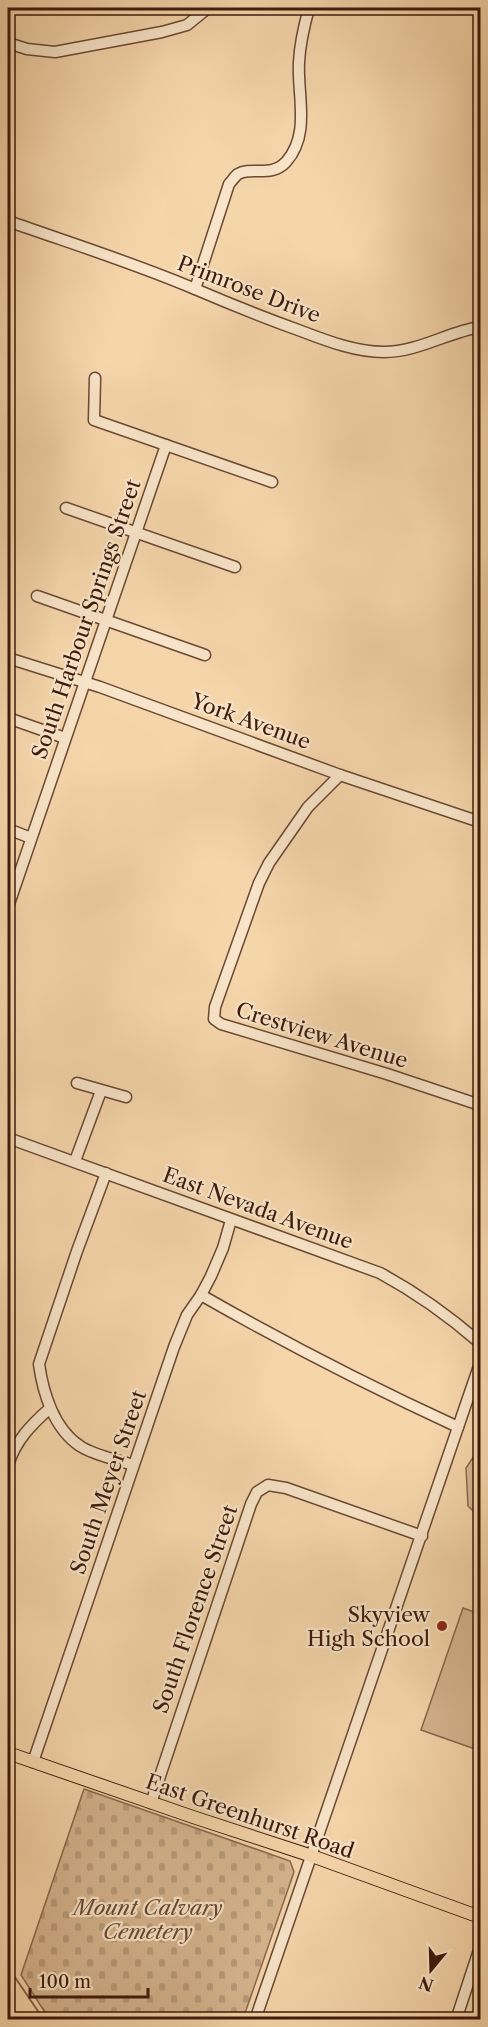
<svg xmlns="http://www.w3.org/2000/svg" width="488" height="2027" viewBox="0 0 488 2027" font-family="'Libre Caslon Text',serif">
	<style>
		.cemetery { fill: url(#cemetery-stones); stroke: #8a684e; stroke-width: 1.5 }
		.garden { fill: #d6b58f; stroke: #8a684e; stroke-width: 1.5 }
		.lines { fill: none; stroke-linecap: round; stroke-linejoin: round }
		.stream { stroke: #86644a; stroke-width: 2 }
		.minor-casing { stroke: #6b4934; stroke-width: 13 }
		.major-casing { stroke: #3d1a0c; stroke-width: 14 }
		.minor { stroke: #f8e4c8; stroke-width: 10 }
		.major { stroke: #f5d5aa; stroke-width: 12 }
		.poi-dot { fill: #8f2418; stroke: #f8e4c8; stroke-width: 2 }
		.labels { text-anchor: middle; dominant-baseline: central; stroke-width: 4.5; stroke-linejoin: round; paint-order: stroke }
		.street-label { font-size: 21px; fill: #3d1a0c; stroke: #f8e4c8 }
		.poi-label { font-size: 21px; fill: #3d1a0c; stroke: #f8e4c8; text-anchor: end }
		.park-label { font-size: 21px; font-style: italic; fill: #6b4833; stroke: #f8e4c8 }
	</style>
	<defs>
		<pattern id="cemetery-stones" width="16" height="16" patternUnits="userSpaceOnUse" patternTransform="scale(1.5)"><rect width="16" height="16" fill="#d6b58f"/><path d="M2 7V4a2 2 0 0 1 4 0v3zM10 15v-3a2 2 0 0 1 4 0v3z" fill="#b99b7a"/></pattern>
	</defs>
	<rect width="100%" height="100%" fill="#f5d5aa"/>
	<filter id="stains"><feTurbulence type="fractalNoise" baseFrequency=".00333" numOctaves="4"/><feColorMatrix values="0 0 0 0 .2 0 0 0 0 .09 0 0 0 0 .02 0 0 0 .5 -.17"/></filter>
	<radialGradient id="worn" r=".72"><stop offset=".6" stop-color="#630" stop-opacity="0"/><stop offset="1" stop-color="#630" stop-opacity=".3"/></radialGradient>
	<!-- cemetery -->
	<path class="cemetery" d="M84 1789 290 1861 294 1872 243 2019 64 2020 44 2011 21 1975Z"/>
	<!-- garden -->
	<g class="garden">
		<path d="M480 1447V1518L468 1506 466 1468Z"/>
		<path d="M463 1608 480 1614V1734L475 1749 421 1730Z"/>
	</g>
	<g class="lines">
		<!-- stream -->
		<path class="stream" d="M8 1967 44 2020"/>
		<!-- minor casing -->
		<g class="minor-casing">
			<g id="minor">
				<path d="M8 43 27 49 55 52 162 32 187 25 208 8"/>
				<path d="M8 221C70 243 134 263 195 289 230 304 265 318 301 331 327 341 356 352 384 352 418 352 448 332 480 327"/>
				<path d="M195 289 229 184C232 181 235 176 238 174 251 166 271 178 286 162 311 134 297 95 299 62 300 43 304 26 309 8"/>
				<path d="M95 378 94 420 272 482"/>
				<path d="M66 508 235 567"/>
				<path d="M37 596 205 655"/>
				<path d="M8 658 100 687 340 775 480 822"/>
				<path d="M8 718 65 738"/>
				<path d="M340 775 308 807 269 863 259 883 215 1007 214 1019 221 1024 387 1074 480 1105"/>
				<path d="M8 829 31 838"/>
				<path d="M8 907 166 445"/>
				<path d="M77 1083 126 1097"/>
				<path d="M8 1138 380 1273C417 1293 449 1316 480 1343"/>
				<path d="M75 1161 101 1091"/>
				<path d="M106 1173 77 1251 39 1364C43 1393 54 1429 80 1446 93 1455 118 1460 133 1465"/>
				<path d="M201 1295C285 1343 371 1387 458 1427"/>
				<path d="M8 1465C16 1440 31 1425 50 1408"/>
				<path d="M33 1762 174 1347 187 1315 201 1295 211 1276 223 1248 231 1220"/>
				<path d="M151 1803 251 1504 257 1492 268 1485 286 1488 422 1536"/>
				<path d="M255 2020 480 1363"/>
				<path d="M456 2020 480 1947"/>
			</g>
		</g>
		<!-- major casing -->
		<g class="major-casing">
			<path id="major" d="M8 1753 193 1817 312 1856 480 1917"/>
		</g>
		<!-- minor -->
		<use href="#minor" class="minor"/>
		<!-- major -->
		<use href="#major" class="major"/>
	</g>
	<!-- markers -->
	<circle class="poi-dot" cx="442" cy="1626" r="6"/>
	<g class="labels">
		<!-- street labels -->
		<g class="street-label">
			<text transform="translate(249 289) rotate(21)">Primrose Drive</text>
			<text transform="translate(86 619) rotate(-71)">South Harbour Springs Street</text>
			<text transform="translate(251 721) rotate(20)">York Avenue</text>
			<text transform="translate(322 1035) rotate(17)">Crestview Avenue</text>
			<text transform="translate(258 1208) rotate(20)">East Nevada Avenue</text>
			<text transform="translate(108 1482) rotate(-71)">South Meyer Street</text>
			<text transform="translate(195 1609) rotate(-71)">South Florence Street</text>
			<text transform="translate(250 1816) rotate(19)">East Greenhurst Road</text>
		</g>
		<!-- poi labels -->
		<g class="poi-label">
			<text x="430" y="1614">Skyview<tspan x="430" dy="24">High School</tspan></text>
		</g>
		<!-- park labels -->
		<g class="park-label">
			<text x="148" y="1907">Mount Calvary<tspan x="148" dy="24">Cemetery</tspan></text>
		</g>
	</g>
	<!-- margin -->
	<rect width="488" height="2027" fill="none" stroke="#f5d5aa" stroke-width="30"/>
	<rect x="9" y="9" width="470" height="2009" fill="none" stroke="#3d1a0c" stroke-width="3"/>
	<rect x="15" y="15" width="458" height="1997" fill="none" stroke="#3d1a0c" stroke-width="1.5"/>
	<!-- north arrow -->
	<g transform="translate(431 1970) rotate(199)" stroke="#f8e4c8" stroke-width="4.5" paint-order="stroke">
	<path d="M0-4.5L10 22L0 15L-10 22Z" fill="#3d1a0c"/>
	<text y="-9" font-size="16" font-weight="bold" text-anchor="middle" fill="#3d1a0c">N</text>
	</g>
	<!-- scale -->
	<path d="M30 1988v9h118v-9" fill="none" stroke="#3d1a0c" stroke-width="3"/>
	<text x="39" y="1988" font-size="18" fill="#3d1a0c" stroke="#f8e4c8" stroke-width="4.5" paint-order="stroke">100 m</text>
	<rect width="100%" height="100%" filter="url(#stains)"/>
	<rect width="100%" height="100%" fill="url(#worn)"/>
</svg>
